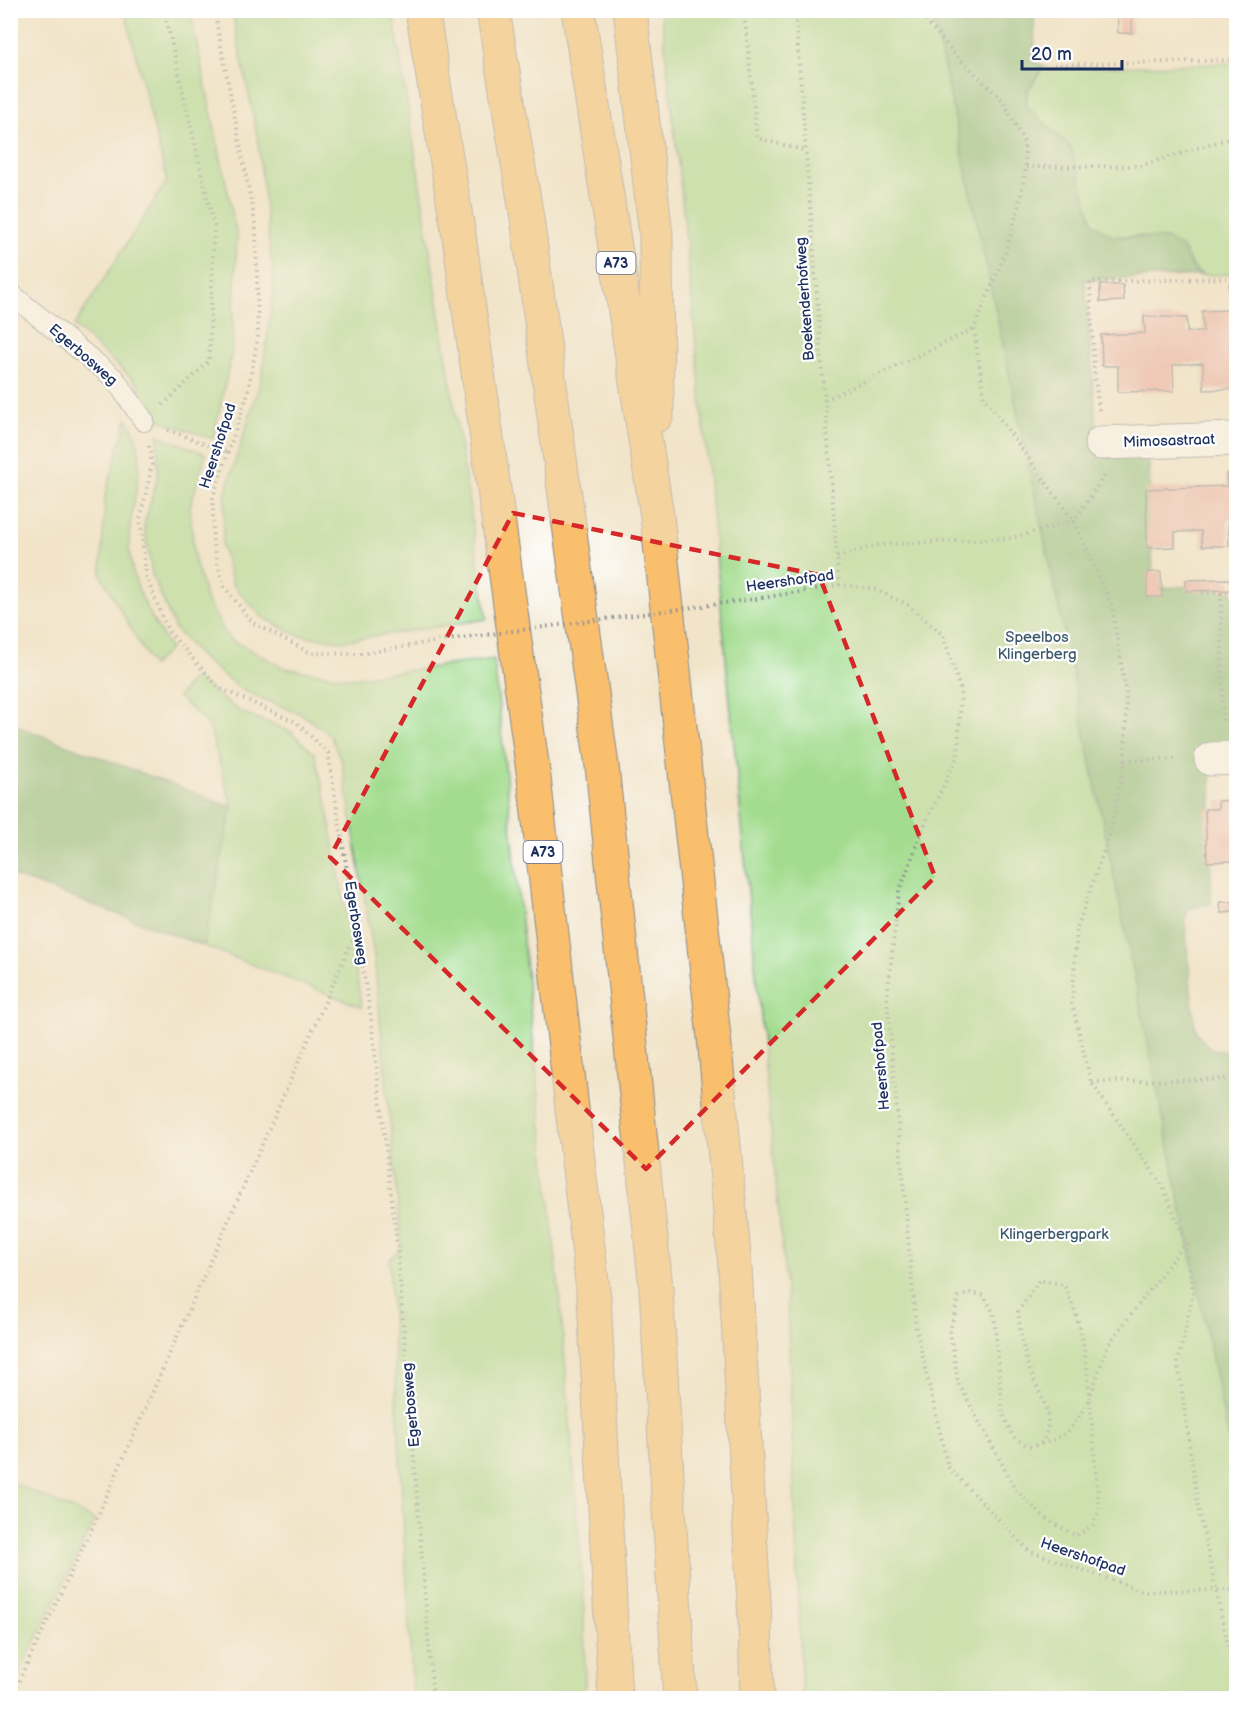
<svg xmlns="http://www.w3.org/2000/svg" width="1247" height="1709" viewBox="0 0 1247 1709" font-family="'Balsamiq Sans',sans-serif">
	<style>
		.green { fill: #a3dc8e; stroke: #5f8676; stroke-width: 1.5 }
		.forest { fill: #82bc79; stroke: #4e766c; stroke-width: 1.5 }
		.building { fill: #eda8a0 }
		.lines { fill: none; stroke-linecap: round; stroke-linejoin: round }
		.service-casing { stroke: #868a94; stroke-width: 22 }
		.minor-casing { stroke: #868a94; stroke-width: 35 }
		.motorway-casing { stroke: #868a94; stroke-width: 35 }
		.path { stroke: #868a94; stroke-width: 4; stroke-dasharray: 1.5 4.5; stroke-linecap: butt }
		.service { stroke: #fff; stroke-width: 20 }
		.minor { stroke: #fff; stroke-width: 33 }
		.motorway { stroke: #f9bf6d; stroke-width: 33 }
		.path-bridge { stroke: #868a94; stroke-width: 4; stroke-dasharray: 1.5 4.5; stroke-linecap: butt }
		.marked { fill: none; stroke: #d62828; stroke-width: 4.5; stroke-dasharray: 12 8; stroke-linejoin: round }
		.labels { text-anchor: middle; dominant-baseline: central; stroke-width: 4.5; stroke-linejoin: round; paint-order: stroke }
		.shield { fill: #fff; stroke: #5f6d8e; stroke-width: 1.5 }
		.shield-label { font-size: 14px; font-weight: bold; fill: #1b2f5e }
		.street-label { font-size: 15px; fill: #1b2f5e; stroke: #fff }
		.park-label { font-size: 15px; fill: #3d5a6a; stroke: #fff }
	</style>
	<rect width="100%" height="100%" fill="#fff"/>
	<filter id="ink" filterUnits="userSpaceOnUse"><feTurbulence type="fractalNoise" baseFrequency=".0167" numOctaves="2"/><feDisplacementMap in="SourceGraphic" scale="12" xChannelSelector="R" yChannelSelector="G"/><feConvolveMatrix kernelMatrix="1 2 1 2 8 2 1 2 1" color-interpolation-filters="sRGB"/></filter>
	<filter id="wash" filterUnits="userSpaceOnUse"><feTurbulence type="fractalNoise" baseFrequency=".008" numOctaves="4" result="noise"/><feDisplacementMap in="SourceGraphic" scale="24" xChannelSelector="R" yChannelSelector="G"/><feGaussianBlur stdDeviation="1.35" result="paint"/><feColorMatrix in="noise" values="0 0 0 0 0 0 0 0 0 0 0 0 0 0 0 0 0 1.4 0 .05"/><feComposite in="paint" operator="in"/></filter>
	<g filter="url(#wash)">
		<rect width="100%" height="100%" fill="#f1e4c9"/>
		<!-- green -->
		<g class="green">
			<path d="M125 11H190L237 236 232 352 213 439 150 417 137 383 74 326 167 181Z"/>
			<path d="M232 11H393L487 619 343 641 297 635 262 617 233 585 222 547 226 491 262 376 274 285 257 135Z"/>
			<path d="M661 11H996L1213 1117 1236 1210V1698H802L787 1299 682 198Z"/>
			<path d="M1236 63V274C1202 275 1199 282 1183 249L1143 236H1112L1093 224 1071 148 1026 106 1028 90 1044 66 1048 69Z"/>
			<path d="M127 419C157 461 123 507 130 557 135 592 153 620 170 649L152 666 101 575 105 496Z"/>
			<path d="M158 435 206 454 190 506 194 557 206 599 229 639 284 668 350 678 494 659 561 1311 584 1601 585 1698H413L389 1260 402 1247 374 955 342 763 330 735 303 715 244 691 205 661 175 629 152 574 144 525 158 476Z"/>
			<path d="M194 677 239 711 291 732 315 754 327 805 362 1007 204 946 232 807 209 726 178 697Z"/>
			<path d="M11 1482 95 1520 11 1691Z"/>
		</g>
		<!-- forest -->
		<g class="forest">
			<path d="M932 11H1034L1035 62 1044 66 1028 90 1026 106 1071 148 1093 223 1112 236 1168 239 1183 249 1193 270 1201 275 1085 280 1099 456 1136 454 1149 463 1153 581 1164 588 1225 584 1235 597 1236 746H1211V904L1188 909 1185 923 1195 1031 1210 1048 1236 1055V1476L1068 651Z"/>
			<path d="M11 724 232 807 204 946 11 875Z"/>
		</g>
		<g id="blocks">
			<!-- building -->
			<g class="building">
				<path d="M1117 10H1132V33H1118Z"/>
				<path d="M1229 284H1236V298H1230Z"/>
				<path d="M1100 285H1123L1124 301 1100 302Z"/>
				<path d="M1230 310V346L1236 345V389L1204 390 1203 363 1173 365 1174 391 1118 392V366H1102L1101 335 1145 333 1144 316 1187 318V332H1203L1202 311Z"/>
				<path d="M1226 474H1236V518H1228L1229 546H1202L1201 531 1175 532V547L1147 548 1146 489 1227 486Z"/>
				<path d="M1147 572H1161L1162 597H1147Z"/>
				<path d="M1230 579 1231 590 1186 591V580Z"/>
				<path d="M1236 800V861L1207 862 1205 809H1218V801Z"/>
				<path d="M1220 902H1236V912L1221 913Z"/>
			</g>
		</g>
	</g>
	<g filter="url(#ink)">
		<use href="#blocks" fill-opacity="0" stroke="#868a94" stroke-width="1.5"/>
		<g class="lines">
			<!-- service casing -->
			<g class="service-casing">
				<path id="service" d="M10 293 114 378 144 421"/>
			</g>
			<!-- minor casing -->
			<g class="minor-casing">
				<g id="minor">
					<path d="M1101 443 1236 439"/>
					<path d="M1211 759 1236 758"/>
				</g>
			</g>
			<!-- motorway casing -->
			<g class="motorway-casing">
				<g id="motorway">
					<path d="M422 10 459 236 534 778 594 1299 615 1698"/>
					<path d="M493 10 527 218 602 766 656 1288 680 1698"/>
					<path d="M578 10 657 516 714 1037 735 1267 755 1620 757 1698"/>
					<path d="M630 10 656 235 657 415"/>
				</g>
			</g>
			<!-- path -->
			<g class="path">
				<path d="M214 10 256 227 258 336 247 396 213 497V542L223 585 253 623 311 653 360 654 446 640"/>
				<path d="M744 10 757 138 806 151"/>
				<path d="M795 10 839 585"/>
				<path d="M921 10 922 16 954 53 1003 101 1024 142 1026 167 1019 205 1006 251 974 329 984 397 1074 521 1112 606 1126 693 1125 760 1110 833 1077 928 1072 1004 1091 1082 1163 1187 1186 1242 1193 1293 1178 1363 1199 1511 1236 1683"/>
				<path d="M1054 65 1236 60"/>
				<path d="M1026 167 1140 166 1236 136"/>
				<path d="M825 400 974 329"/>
				<path d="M163 405 209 361 214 226 164 10"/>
				<path d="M1099 410 1094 370 1090 282 1236 278"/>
				<path d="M168 430 229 453"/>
				<path d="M149 446 152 465 140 519 146 576 168 631 219 688 296 722 328 753 371 1018 397 1245 433 1698"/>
				<path d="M837 557 877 545 1012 538 1074 521 1104 476"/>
				<path d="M1202 593H1233V567H1236"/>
				<path d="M1221 593 1223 725"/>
				<path d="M762 598 839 585 874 589 908 605 943 635 961 691 958 755 924 826 899 892 887 998 916 1328 948 1467 1029 1551 1143 1591 1236 1590"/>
				<path d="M1125 760 1178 759"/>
				<path d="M1092 1082 1236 1079"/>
				<path d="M970 1293 984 1295 994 1314 1003 1415 1013 1436 1028 1447C1069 1438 1069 1433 1090 1398L1099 1511 1092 1526 1076 1536 1045 1518 1016 1490 958 1382 950 1331 959 1297Z"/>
				<path d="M1091 1394 1108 1345 1186 1242"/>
				<path d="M1041 1444C1060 1416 1035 1390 1027 1362 1022 1346 1020 1328 1018 1312L1039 1280 1064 1285C1083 1323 1086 1357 1090 1398"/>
				<path d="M11 1697 96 1520 356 932"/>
			</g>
			<!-- service -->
			<use href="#service" class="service"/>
			<!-- minor -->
			<use href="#minor" class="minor"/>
			<!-- motorway -->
			<use href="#motorway" class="motorway"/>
			<!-- path-bridge -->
			<path class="path-bridge" d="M446 640 762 598"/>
		</g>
	</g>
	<!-- marked area -->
	<path d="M0 0H1247V1709H0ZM513 513 819 575 935 877 646 1169 330 857Z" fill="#f1e4c9" fill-opacity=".55" fill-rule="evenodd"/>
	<path class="marked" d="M513 513 819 575 935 877 646 1169 330 857Z"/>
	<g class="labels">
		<!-- shield labels -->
		<g class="shield">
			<rect x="596.5" y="252" width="39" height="22" rx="4.5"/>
			<rect x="523.5" y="841" width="39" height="22" rx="4.5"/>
		</g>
		<g class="shield-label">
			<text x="616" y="263">A73</text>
			<text x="543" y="852">A73</text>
		</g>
		<!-- street labels -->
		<g class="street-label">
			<text transform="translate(805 299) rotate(-94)">Boekenderhofweg</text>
			<text transform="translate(83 355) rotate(41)">Egerbosweg</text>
			<text transform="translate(1169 441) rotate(-2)">Mimosastraat</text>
			<text transform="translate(218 446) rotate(-72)">Heershofpad</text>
			<text transform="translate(790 581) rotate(-8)">Heershofpad</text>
			<text transform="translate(356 923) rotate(81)">Egerbosweg</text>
			<text transform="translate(881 1066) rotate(-95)">Heershofpad</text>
			<text transform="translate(411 1405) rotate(-95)">Egerbosweg</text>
			<text transform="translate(1083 1557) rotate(19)">Heershofpad</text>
		</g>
		<!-- park labels -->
		<g class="park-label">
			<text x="1037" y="637">Speelbos<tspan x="1037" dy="17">Klingerberg</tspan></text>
			<text x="1054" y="1234">Klingerbergpark</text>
		</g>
	</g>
	<!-- margin -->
	<rect width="1247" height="1709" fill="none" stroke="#fff" stroke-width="36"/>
	<!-- scale -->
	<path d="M1022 60v9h100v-9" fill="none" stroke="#1b2f5e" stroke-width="3"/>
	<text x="1031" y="60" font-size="18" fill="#1b2f5e" stroke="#ffffff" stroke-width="4.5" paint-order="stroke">20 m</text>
</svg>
